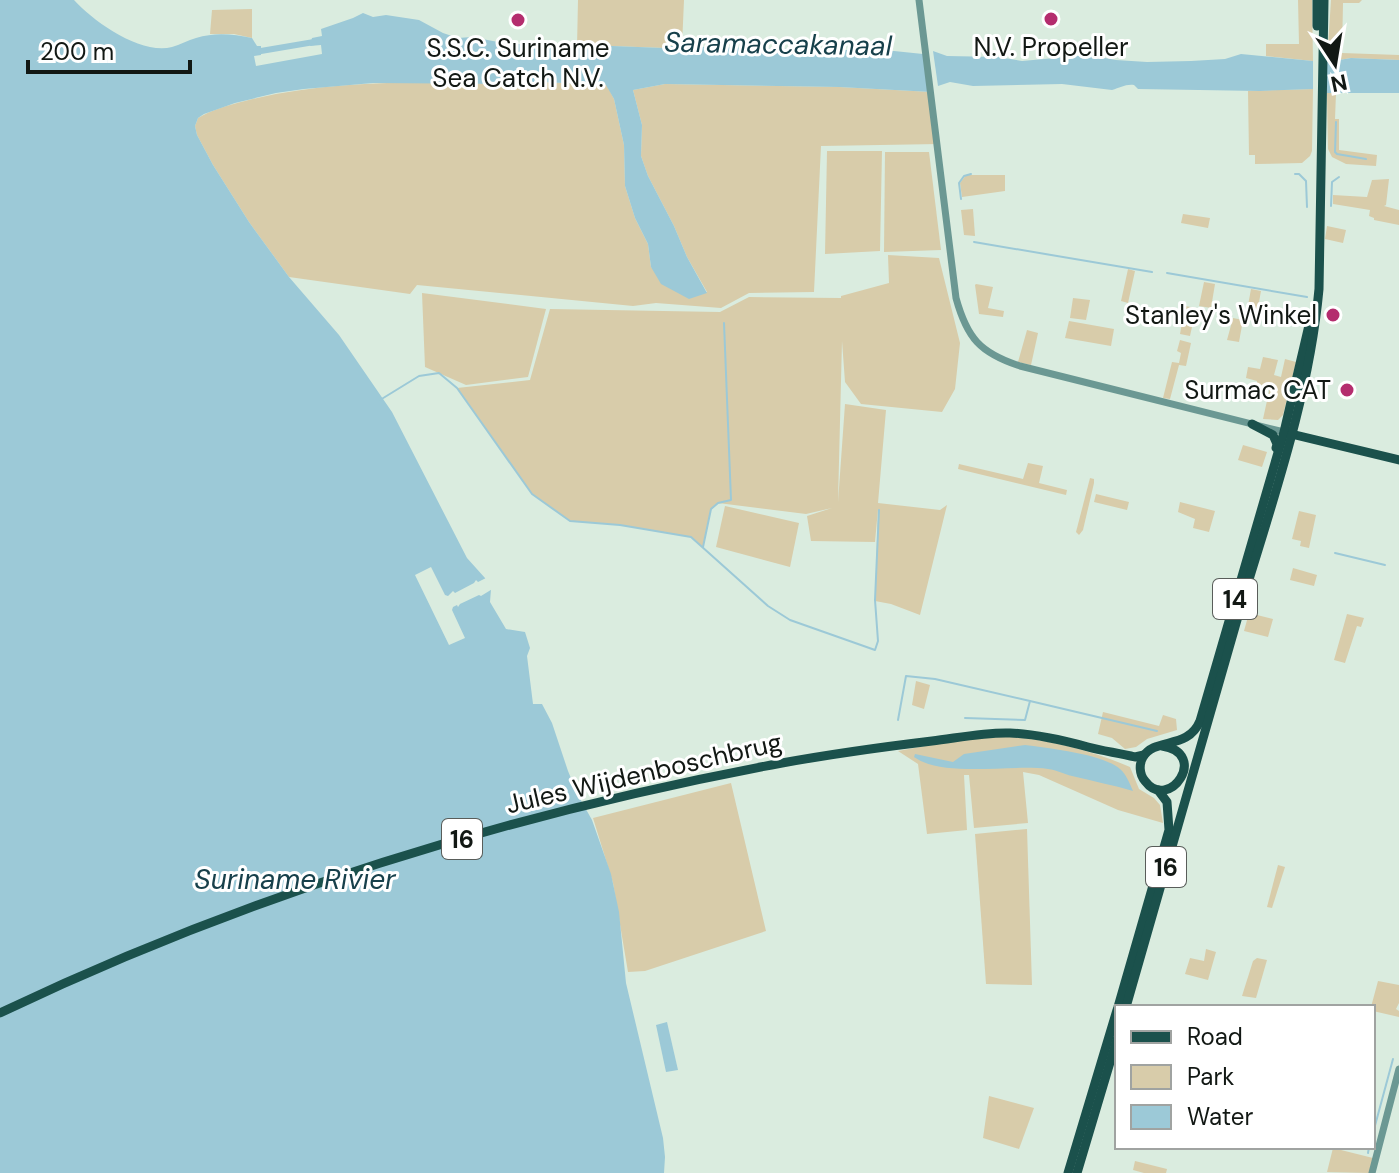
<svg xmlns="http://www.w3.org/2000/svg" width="1399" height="1173" viewBox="0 0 1399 1173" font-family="'DM Sans',sans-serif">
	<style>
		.green { fill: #d8ccaa }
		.water { fill: #9cc9d7 }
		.pier { fill: #daecdf }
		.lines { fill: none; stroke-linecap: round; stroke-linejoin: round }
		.stream { stroke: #9cc9d7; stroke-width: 2 }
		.canal { stroke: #9cc9d7; stroke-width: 6 }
		.minor { stroke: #6b9893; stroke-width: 7 }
		.major { stroke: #1b514c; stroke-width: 9 }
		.poi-dot { fill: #b42d6e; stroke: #fff; stroke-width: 3 }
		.labels { text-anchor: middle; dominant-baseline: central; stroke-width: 6; stroke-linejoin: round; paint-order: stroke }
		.shield { fill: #fff; stroke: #595d5a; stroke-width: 2 }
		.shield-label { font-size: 24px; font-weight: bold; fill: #121814 }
		.poi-label { font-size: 26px; fill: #121814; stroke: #fff }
		.street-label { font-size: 26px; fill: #121814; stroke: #fff }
		.water-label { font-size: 28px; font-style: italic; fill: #17404b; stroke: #fff }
	</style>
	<rect width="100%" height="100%" fill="#daecdf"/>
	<!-- green -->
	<g class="green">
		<path d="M578 0H684L682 46H665L664 48 587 45 577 47Z"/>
		<path d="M1298 0H1312L1313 61 1266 56V44H1299Z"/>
		<path d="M1331 0H1362L1359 3H1343L1342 53 1399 55V60L1351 58 1327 62Z"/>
		<path d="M252 9V38L234 34H210L212 10Z"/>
		<path d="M432 82 509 84 542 82 607 85 614 99 624 145 625 186 635 218 648 244 651 267 689 298 707 292 687 257 674 226 648 176 641 156 642 125 633 90 665 84 839 87 932 92 939 144 821 146 814 292 749 293 721 308 656 303 633 306 417 285 410 294 289 277 249 222 213 165 197 135 195 126 198 118C211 110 229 105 245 101 306 85 369 83 432 82Z"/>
		<path d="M1313 89 1312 151 1310 156 1302 163 1255 164V155H1249L1248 91Z"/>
		<path d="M1327 93H1336L1335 119H1339V150L1377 155 1376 166 1346 164 1332 157 1328 149Z"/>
		<path d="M827 151H882L880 251 825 254Z"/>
		<path d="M885 152H929L941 250 884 252Z"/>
		<path d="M966 175H1005V191L962 197 960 183Z"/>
		<path d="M1389 179 1386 205 1384 206 1399 210V225L1374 220V218L1369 216 1370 210 1333 204V195L1367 197 1372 180Z"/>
		<path d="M973 209 975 236 964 235 961 210Z"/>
		<path d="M1183 214 1210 218 1208 228 1181 223Z"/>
		<path d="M1327 226 1346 230 1343 243 1325 239Z"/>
		<path d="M888 255 939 258 960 343 955 389 942 412 861 404 845 382 842 341 838 502 845 404 886 410 878 503 940 510 947 505 920 615 891 604 875 601 878 509 875 542 811 541 807 516 832 508 806 514 718 503 711 510 703 548 691 537 620 525 570 521 532 494 457 388 530 380 550 309 720 312 749 297 841 298V296L889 283Z"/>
		<path d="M1128 269 1135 271 1128 303 1121 301Z"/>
		<path d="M1204 282 1215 284 1211 308 1199 306Z"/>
		<path d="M976 284 993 287 988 308 1004 311 1003 317 979 314 975 285Z"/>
		<path d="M1251 289 1261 291 1257 313 1247 311Z"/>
		<path d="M422 293 546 309 528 377 466 385 425 367Z"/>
		<path d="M1073 298 1090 300 1086 320 1070 318Z"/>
		<path d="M1185 306 1196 308 1190 336 1180 334Z"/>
		<path d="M1233 318 1243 320 1239 342 1227 340Z"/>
		<path d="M1069 321 1114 329 1111 346 1065 338Z"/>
		<path d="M1027 330 1038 333 1031 365 1018 362Z"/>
		<path d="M1180 340 1191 343 1186 366 1179 365 1170 399 1163 398 1172 362 1179 363 1181 353 1177 351Z"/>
		<path d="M1263 357 1278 360 1274 375 1281 377 1285 359 1296 362 1283 415 1278 420 1263 419 1270 387 1257 384V381L1246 378 1248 367 1260 369Z"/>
		<path d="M1243 445 1267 452 1262 467 1238 460Z"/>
		<path d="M1028 463 1043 466 1039 483 1067 490 1066 495 958 469 959 464 1023 479Z"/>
		<path d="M1090 478 1094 479V483L1083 530 1079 535 1076 532Z"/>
		<path d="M1096 494 1129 502 1127 510 1094 502Z"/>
		<path d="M1180 502 1215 511 1209 532 1193 528 1195 519 1178 512Z"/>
		<path d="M725 506 799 523 790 567 716 547Z"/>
		<path d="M1299 511 1316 515 1309 548 1300 546 1301 541 1292 539Z"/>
		<path d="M1293 568 1317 575 1314 586 1290 580Z"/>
		<path d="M1249 613 1273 619 1268 637 1244 631Z"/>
		<path d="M1347 614 1364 618 1361 627 1357 626 1345 663 1334 660Z"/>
		<path d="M916 681 930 685 924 709 912 705Z"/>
		<path d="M1103 712 1159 726 1163 715 1176 719 1177 730 1147 739 1136 747 1125 749 1112 738 1098 734Z"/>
		<path d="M1006 736C1048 740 1091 750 1130 767L1139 789 1154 798 1160 805 1163 823 1118 810 1039 775 1023 772 1028 823 974 828 969 775H964L967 830 927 834 918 764 898 751 963 739Z"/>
		<path d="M731 783 766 931 645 971 628 972 613 883 593 818Z"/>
		<path d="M1027 829 1032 985 986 984 975 834Z"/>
		<path d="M1278 865 1285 867 1272 908 1267 907Z"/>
		<path d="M1206 949 1216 952 1208 980 1185 974 1190 958 1204 961Z"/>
		<path d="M1257 958 1267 960 1256 998 1242 996 1253 961Z"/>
		<path d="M1378 981 1399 985V1003L1396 1009 1399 1011V1017L1373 1011V1007H1371Z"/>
		<path d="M989 1096 1034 1108 1019 1149 983 1138Z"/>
		<path d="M1333 1148 1373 1158 1369 1173 1327 1172Z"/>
		<path d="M1135 1161 1167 1169 1166 1173H1144L1133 1170Z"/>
	</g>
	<!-- water -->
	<g class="water">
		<path d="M0 0H74C94 22 141 55 172 47 180 45 188 40 196 38 215 32 233 34 252 38L257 46H261V55L254 56 256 66 322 54 321 45 310 46 312 38 322 36 321 29 353 18 363 13 373 17 386 15 419 20 443 33 458 38 472 37 498 42 565 48 587 45 664 48V46L894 51 923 54 932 92 839 87 665 84 633 90 642 125 641 156 648 176 674 226 687 257 707 293 689 299 661 284 651 267 648 244 635 218 625 186 624 145 614 99 606 85 542 82 509 84 373 83 304 89 276 93 235 103 204 114 198 118 195 126 197 135 213 165 249 222 289 277 339 335 392 412 467 558 485 578 491 589 490 602 506 629 525 632 530 648 527 656 533 704H542L552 723 568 771 578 795 592 820 611 874 619 912 626 983 663 1138 665 1157 664 1173H0Z"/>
		<path d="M933 51 947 56 998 57 1022 61 1088 55 1116 60 1147 62 1191 61 1225 59 1241 54 1313 61V89L1260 91 1138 89 1134 85C1125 84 1120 88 1112 90L1062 84 973 86 950 82 938 86Z"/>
		<path d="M1351 58 1399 60V93H1327V62Z"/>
		<path d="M1025 745C1048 748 1103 754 1120 769 1126 774 1130 784 1133 791 1113 785 1092 781 1072 776 1064 774 1057 770 1048 769 1011 764 943 778 914 757L915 754 953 762 964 754Z"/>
		<path d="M667 1022 678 1070 666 1072 656 1025Z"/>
	</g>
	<!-- pier -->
	<path class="pier" d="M431 567 445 595 448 596 453 591 455 593 474 583 476 580 478 582 488 577 494 588 481 596 479 595 460 604 458 607 457 605 453 607 452 610 465 638 449 645 415 575Z"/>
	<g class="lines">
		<!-- stream -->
		<g class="stream">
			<path d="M1336 122 1335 152 1337 154 1366 159"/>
			<path d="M1295 174H1299L1306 181 1307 207"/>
			<path d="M961 199 959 183 964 176 971 174"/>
			<path d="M1331 206 1332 182 1339 177"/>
			<path d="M974 242 1152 272"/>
			<path d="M1167 273 1307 297"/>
			<path d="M380 400 419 376 439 373 457 388 532 494 570 521 620 525 691 537 768 606 790 620 875 650 878 641 875 600"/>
			<path d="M703 547 711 509 718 503 731 500 724 323"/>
			<path d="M1335 553 1385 565"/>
			<path d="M875 600 879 510"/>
			<path d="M1030 701 1157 731"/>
			<path d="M898 720 906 676 935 679 1030 701 1025 720 965 718"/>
			<path d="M1373 1133 1393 1059"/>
			<path d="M1368 1153 1369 1147"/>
		</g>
		<!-- canal -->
		<path class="canal" d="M255 52 314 42"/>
		<!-- minor -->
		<g class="minor">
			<path d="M919 0 956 298C967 338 980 353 1020 366L1284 432"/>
			<path d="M1372 1173 1399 1069"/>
		</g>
		<!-- major -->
		<g class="major">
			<path d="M1317 0V26"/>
			<path d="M1252 424 1273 435 1277 444 1276 448"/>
			<path d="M1287 433 1399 460"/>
			<path d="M1162 746C1210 753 1169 813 1145 781 1139 774 1139 764 1143 757 1155 737 1188 750 1200 721L1284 432 1310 321"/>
			<path d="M1118 1007 1169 830 1167 802 1158 790"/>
			<path d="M1126 1007C1164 873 1202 739 1241 606 1272 502 1309 398 1319 289L1324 0"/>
			<path d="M0 1013C247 895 513 813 782 763 832 754 882 747 932 741 957 738 985 732 1010 733 1037 734 1062 740 1088 747 1103 751 1119 753 1135 757L1144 755"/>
			<path d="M1068 1173 1117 1010"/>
			<path d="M1077 1173 1117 1039"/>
		</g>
	</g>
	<!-- markers -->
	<g class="poi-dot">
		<circle cx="1051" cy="19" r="8"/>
		<circle cx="518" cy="20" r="8"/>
		<circle cx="1333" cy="315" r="8"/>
		<circle cx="1347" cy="390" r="8"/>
	</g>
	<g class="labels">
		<!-- shield labels -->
		<g class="shield">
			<rect x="1213" y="579" width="44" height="40" rx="6"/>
			<rect x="442" y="819" width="40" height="40" rx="6"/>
			<rect x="1146" y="847" width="40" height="40" rx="6"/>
		</g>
		<g class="shield-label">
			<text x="1235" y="599">14</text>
			<text x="462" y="839">16</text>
			<text x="1166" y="867">16</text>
		</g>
		<!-- poi labels -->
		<g class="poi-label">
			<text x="1051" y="47">N.V. Propeller</text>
			<text x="518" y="48">S.S.C. Suriname<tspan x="518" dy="30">Sea Catch N.V.</tspan></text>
			<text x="1317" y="315" text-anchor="end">Stanley's Winkel</text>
			<text x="1331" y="390" text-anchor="end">Surmac CAT</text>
		</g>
		<!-- street labels -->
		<g class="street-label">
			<text transform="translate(644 773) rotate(-13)">Jules Wijdenboschbrug</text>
		</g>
		<!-- water labels -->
		<g class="water-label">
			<text transform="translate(778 44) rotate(1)">Saramaccakanaal</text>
			<text x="295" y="879">Suriname Rivier</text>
		</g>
	</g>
	<!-- legend -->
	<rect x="1115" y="1005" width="260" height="144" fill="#ffffff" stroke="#a0a3a1" stroke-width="2"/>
	<rect x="1131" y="1031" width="40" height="12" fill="#1b514c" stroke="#a0a3a1" stroke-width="2"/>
	<text x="1187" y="1045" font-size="24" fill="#121814">Road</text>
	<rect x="1131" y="1065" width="40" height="24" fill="#d8ccaa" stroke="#a0a3a1" stroke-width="2"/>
	<text x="1187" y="1085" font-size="24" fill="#121814">Park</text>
	<rect x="1131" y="1105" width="40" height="24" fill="#9cc9d7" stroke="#a0a3a1" stroke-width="2"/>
	<text x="1187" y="1125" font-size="24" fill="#121814">Water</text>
	<!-- north arrow -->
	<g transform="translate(1335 64) rotate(168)" stroke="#ffffff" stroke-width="6" paint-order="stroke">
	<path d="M0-6L14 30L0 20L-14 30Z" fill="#121814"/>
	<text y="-12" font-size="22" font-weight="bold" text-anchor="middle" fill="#121814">N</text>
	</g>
	<!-- scale -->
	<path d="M28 60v12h162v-12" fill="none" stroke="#121814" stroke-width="4"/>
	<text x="40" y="60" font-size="24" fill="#121814" stroke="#ffffff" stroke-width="6" paint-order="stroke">200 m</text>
</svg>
